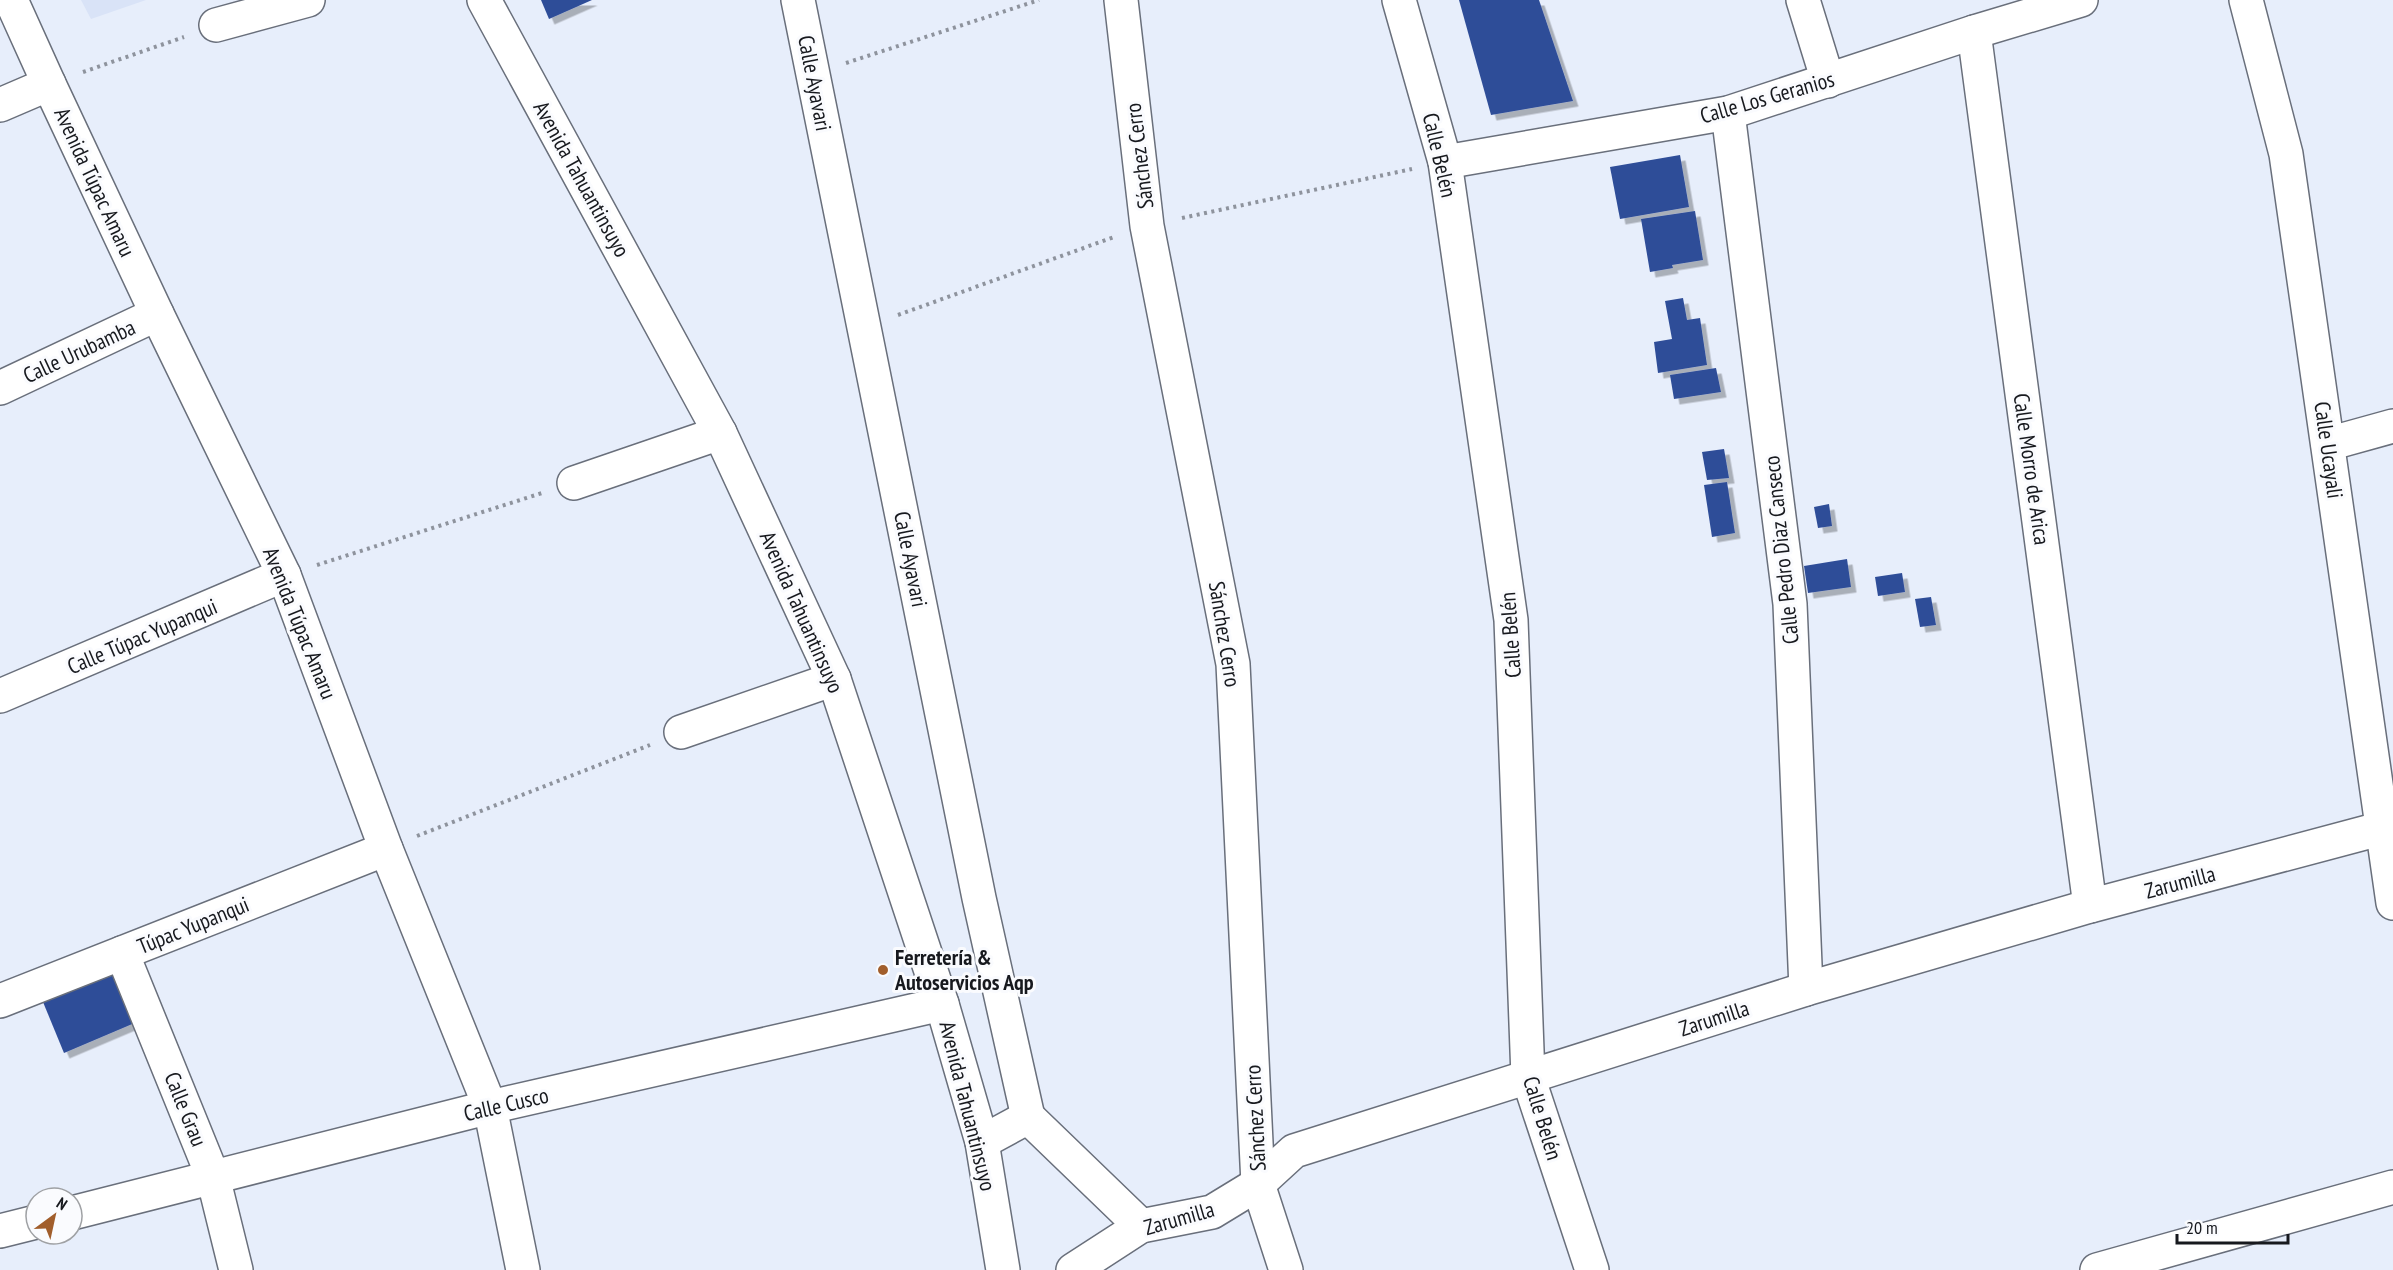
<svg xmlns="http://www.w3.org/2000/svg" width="2393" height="1270" viewBox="0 0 2393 1270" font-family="'PT Sans Narrow',sans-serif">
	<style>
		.built { fill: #d9e3f7 }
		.building { fill: #2f4d98; filter: url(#shadow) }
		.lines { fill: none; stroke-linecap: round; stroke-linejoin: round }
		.street-casing { stroke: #696f7b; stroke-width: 36 }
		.secondary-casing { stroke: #696f7b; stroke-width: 36 }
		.path { stroke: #8e939d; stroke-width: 4; stroke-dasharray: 3 4.5; stroke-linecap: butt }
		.street { stroke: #fff; stroke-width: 33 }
		.secondary { stroke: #fff; stroke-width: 33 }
		.poi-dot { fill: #a15e2c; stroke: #fafbfe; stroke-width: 2 }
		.labels { text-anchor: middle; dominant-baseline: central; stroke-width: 6; stroke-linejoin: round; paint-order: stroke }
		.street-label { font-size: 22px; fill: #17191e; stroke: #fafbfe }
		.poi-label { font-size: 22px; font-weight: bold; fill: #17191e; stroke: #fafbfe; text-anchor: start }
	</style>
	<defs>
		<filter id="shadow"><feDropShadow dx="5.5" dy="5.5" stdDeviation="0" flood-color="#0004"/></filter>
	</defs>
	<rect width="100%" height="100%" fill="#e7eefb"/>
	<!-- built -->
	<path class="built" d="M81 0H146L91 19Z"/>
	<!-- building -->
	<g class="building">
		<path d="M541 0H592L549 19Z"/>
		<path d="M1459 0H1539L1573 101 1491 115Z"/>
		<path d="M1680 155 1689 207 1620 219 1610 167Z"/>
		<path d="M1695 211 1703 260 1672 265 1673 268 1650 272 1641 219Z"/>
		<path d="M1683 298 1687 320 1700 318 1707 365 1658 373 1654 342 1672 339 1665 301Z"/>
		<path d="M1716 368 1721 392 1674 399 1670 375Z"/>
		<path d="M1724 449 1729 478 1707 480 1702 452Z"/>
		<path d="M1727 482 1735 533 1712 537 1704 485Z"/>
		<path d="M1829 504 1832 526 1818 528 1814 507Z"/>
		<path d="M1847 559 1851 587 1808 593 1804 566Z"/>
		<path d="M1902 573 1905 592 1878 596 1875 577Z"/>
		<path d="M1931 597 1936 625 1920 627 1915 599Z"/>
		<path d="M122 968 144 1019 64 1053 43 1002Z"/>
	</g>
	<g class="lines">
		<!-- street casing -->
		<g class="street-casing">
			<g id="street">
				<path d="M11 0 49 84 157 314 284 575 386 849 490 1107 523 1270"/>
				<path d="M798 0 979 898 1028 1117"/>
				<path d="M1399 0 1445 162 1511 620 1528 1077 1592 1270"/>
				<path d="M1803 0 1828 81"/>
				<path d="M2246 0 2286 154 2393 903"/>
				<path d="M216 25 308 0"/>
				<path d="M1974 32 2090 906"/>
				<path d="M0 105 49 84"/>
				<path d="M1728 113 1790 604 1806 989"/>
				<path d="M1445 162 1728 113 1974 32 2081 0"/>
				<path d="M0 388 157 314"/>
				<path d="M2328 444 2393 426"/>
				<path d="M574 483 720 433"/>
				<path d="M0 696 284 575"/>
				<path d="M681 732 834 679"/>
				<path d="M122 953 213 1177 236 1270"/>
				<path d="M0 1001 386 849"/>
				<path d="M1028 1117 1141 1226"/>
				<path d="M982 1142 1028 1117"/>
				<path d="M72 1213 490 1107 942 1004"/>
				<path d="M0 1231 36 1222"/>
				<path d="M1073 1270 1141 1226 1212 1212 1258 1184 1294 1151 1806 989 2090 906 2383 828"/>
				<path d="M2097 1270 2393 1187"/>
			</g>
		</g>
		<!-- secondary casing -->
		<g class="secondary-casing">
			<g id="secondary">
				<path d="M484 0 720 433 834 679 942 1004 982 1142 1003 1270"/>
				<path d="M1121 0 1147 226 1233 664 1258 1184 1286 1270"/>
			</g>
		</g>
		<!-- path -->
		<g class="path">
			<path d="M846 63 1039 0"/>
			<path d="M83 72 184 37"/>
			<path d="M1182 218 1412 169"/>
			<path d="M898 315 1114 237"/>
			<path d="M317 565 542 493"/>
			<path d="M417 836 650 745"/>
		</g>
		<!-- street -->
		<use href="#street" class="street"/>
		<!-- secondary -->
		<use href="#secondary" class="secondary"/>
	</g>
	<!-- markers -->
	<circle class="poi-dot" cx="883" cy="970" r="6"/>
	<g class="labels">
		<!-- street labels -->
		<g class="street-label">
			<text transform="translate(815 83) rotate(79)">Calle Ayavari</text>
			<text transform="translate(1767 97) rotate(-16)">Calle Los Geranios</text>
			<text transform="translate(1440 155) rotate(77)">Calle Belén</text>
			<text transform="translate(1139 156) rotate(-97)">Sánchez Cerro</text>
			<text transform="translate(582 179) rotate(61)">Avenida Tahuantinsuyo</text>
			<text transform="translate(95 182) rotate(65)">Avenida Túpac Amaru</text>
			<text transform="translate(79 351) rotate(-25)">Calle Urubamba</text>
			<text transform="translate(2329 450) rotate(82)">Calle Ucayali</text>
			<text transform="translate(2032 469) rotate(82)">Calle Morro de Arica</text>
			<text transform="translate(1781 550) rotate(-96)">Calle Pedro Diaz Canseco</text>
			<text transform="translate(911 559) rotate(79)">Calle Ayavari</text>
			<text transform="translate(802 612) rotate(66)">Avenida Tahuantinsuyo</text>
			<text transform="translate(300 623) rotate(68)">Avenida Túpac Amaru</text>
			<text transform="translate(1225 634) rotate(81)">Sánchez Cerro</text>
			<text transform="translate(1510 635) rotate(-94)">Calle Belén</text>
			<text transform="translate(142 636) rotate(-23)">Calle Túpac Yupanqui</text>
			<text transform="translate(2180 882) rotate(-15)">Zarumilla</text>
			<text transform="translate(193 925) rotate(-22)">Túpac Yupanqui</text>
			<text transform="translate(1714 1018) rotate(-18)">Zarumilla</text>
			<text transform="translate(506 1104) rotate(-13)">Calle Cusco</text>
			<text transform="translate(968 1106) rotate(76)">Avenida Tahuantinsuyo</text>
			<text transform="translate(186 1109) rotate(68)">Calle Grau</text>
			<text transform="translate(1255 1118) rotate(-93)">Sánchez Cerro</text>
			<text transform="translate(1543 1118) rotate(73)">Calle Belén</text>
			<text transform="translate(1179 1218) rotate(-16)">Zarumilla</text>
		</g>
		<!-- poi labels -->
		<g class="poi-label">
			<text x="895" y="957">Ferretería &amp;<tspan x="895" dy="25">Autoservicios Aqp</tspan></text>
		</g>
	</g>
	<!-- north arrow -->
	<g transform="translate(54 1216) rotate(33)"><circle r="28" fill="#fafbfe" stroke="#9fa1a4" stroke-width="1.5"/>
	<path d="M0-4.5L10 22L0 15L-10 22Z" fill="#a15e2c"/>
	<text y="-9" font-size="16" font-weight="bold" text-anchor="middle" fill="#17191e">N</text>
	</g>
	<!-- scale -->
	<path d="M2177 1234v9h111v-9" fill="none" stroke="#17191e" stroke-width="3"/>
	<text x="2186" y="1234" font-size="18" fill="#17191e" stroke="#fafbfe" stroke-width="4.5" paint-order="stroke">20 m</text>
</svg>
